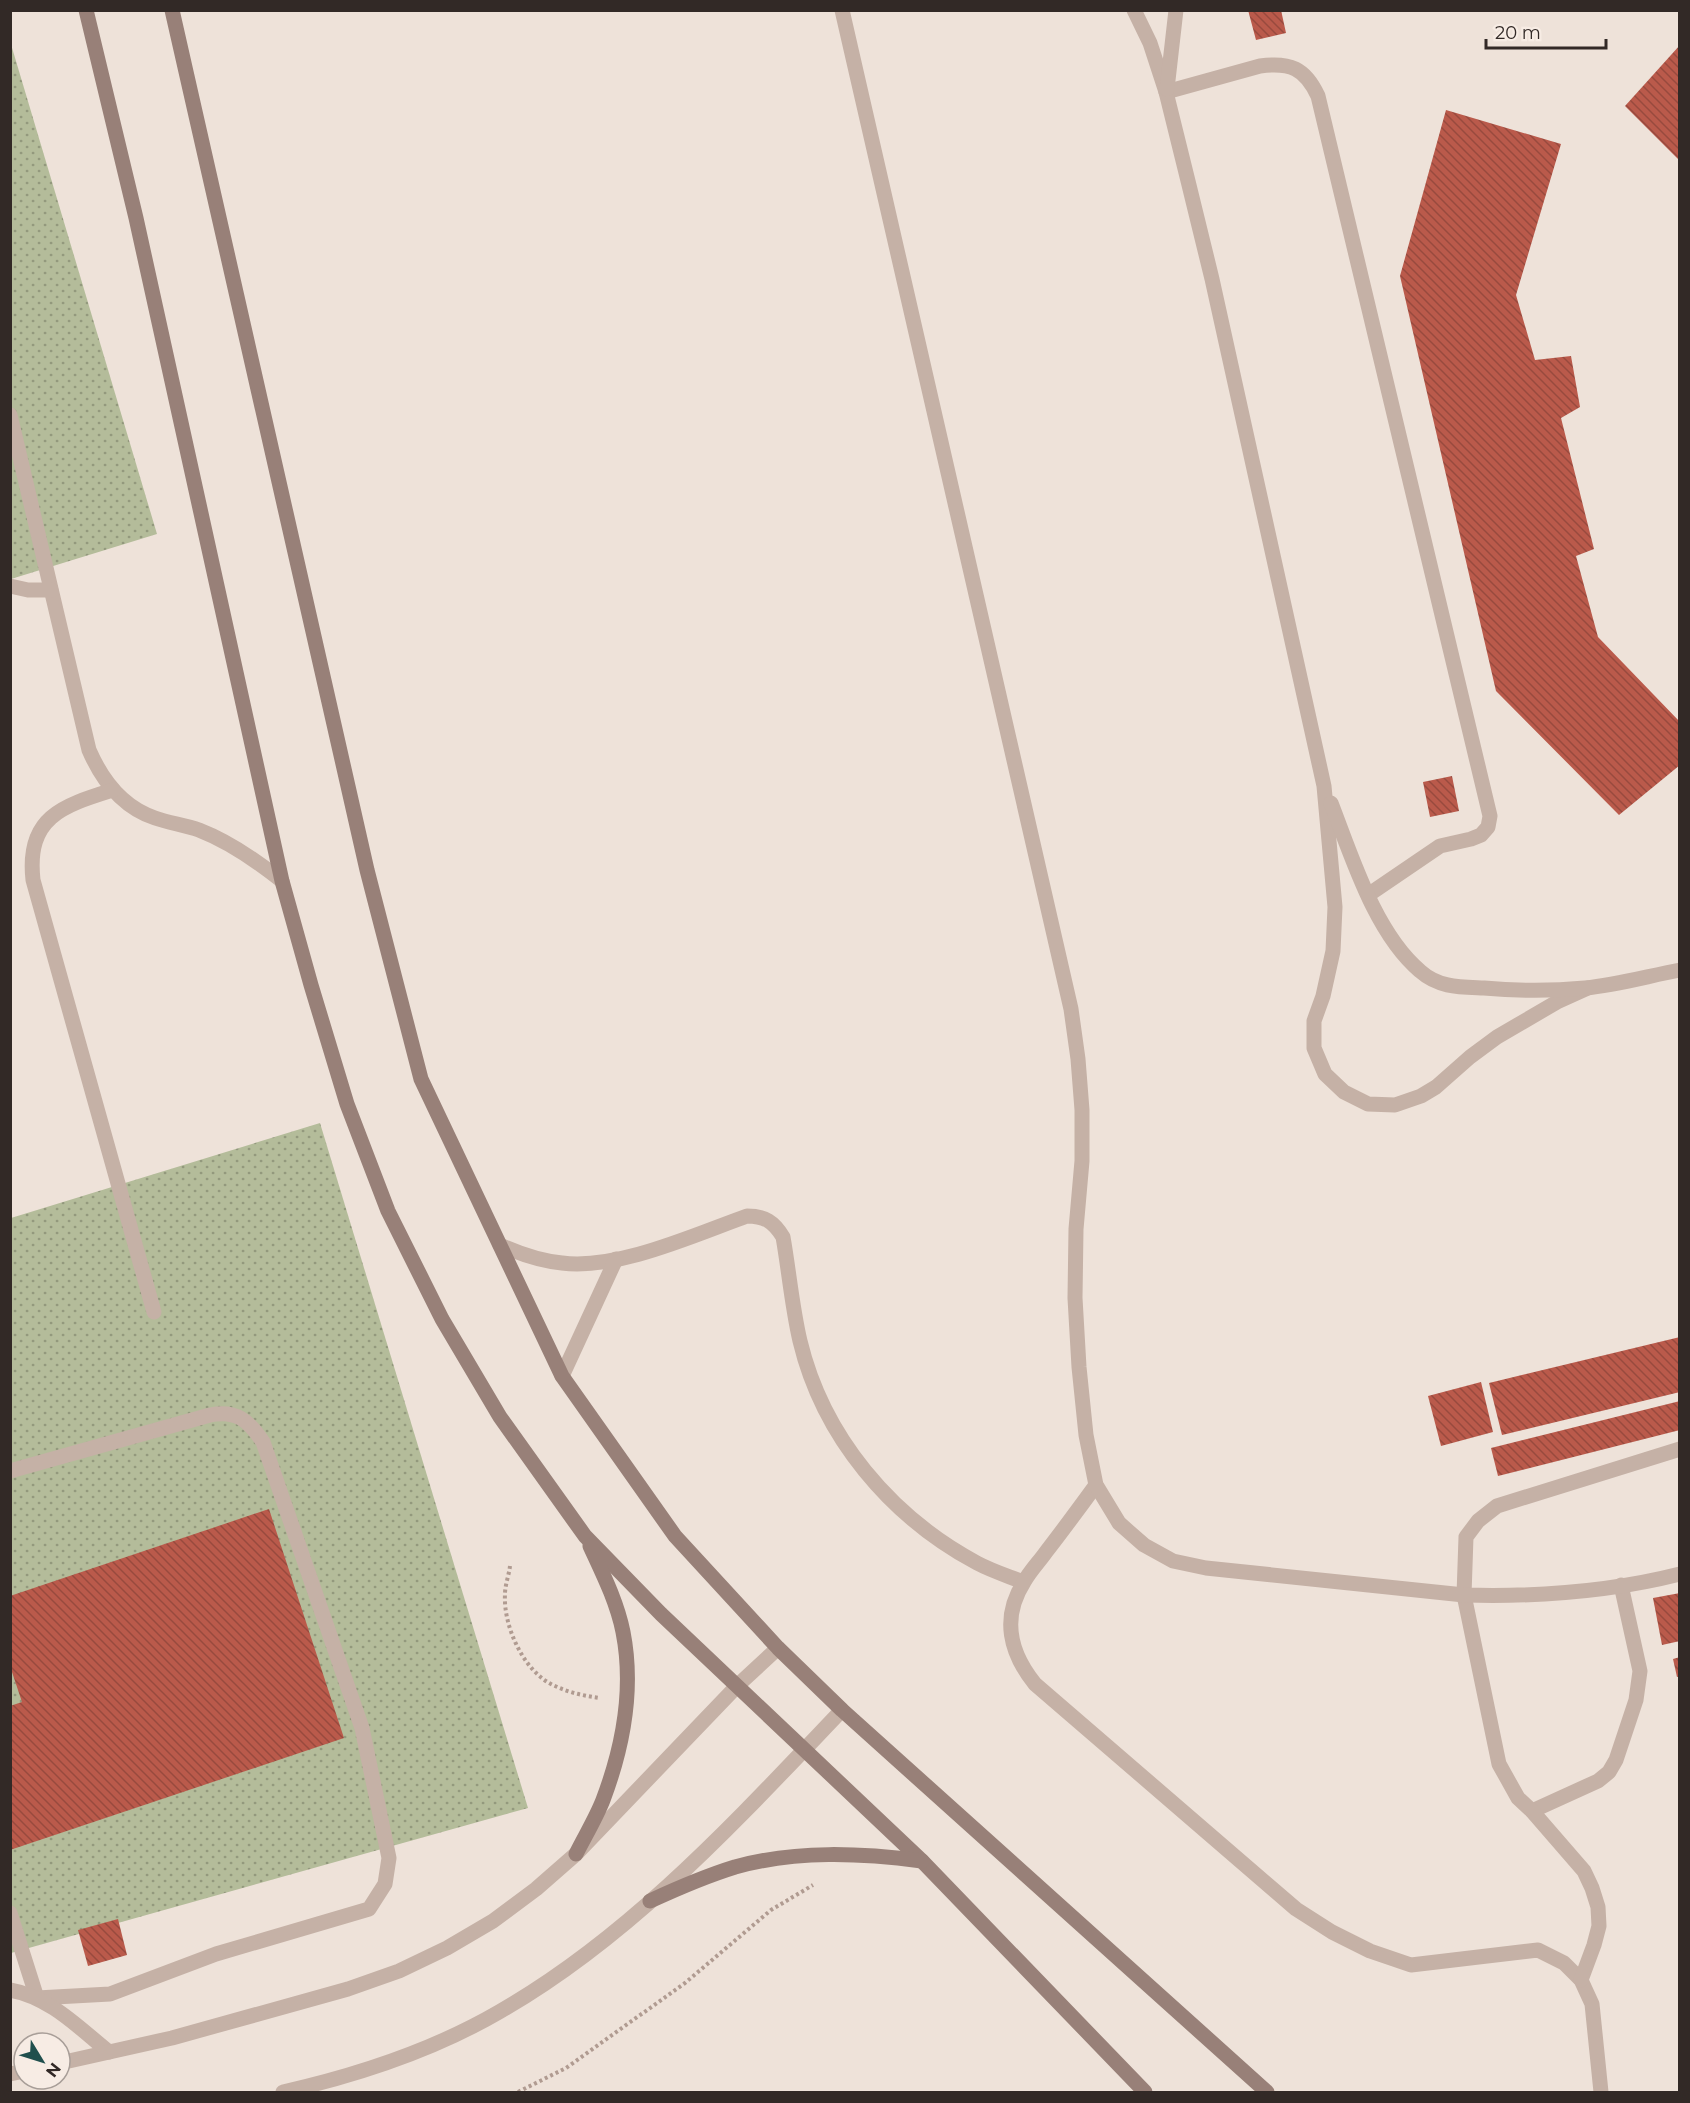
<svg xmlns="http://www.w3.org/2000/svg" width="1690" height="2103" viewBox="0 0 1690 2103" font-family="Montserrat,sans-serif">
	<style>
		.grass { fill: url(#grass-dots) }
		.building { fill: url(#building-back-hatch) }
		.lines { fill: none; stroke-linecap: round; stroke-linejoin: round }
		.path { stroke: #b09b91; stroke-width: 4; stroke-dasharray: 3 3; stroke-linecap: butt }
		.lane { stroke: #c5b1a6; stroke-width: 15 }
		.street { stroke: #c5b1a6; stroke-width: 15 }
		.secondary { stroke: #988078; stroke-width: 15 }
	</style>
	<defs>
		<pattern id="grass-dots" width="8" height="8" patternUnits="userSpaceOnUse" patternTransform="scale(1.5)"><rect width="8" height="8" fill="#b4bc9a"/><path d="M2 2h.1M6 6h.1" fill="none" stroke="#93997d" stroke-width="1.8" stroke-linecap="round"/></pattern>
		<pattern id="building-back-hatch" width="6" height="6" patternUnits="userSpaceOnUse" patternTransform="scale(1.5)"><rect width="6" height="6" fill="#ba5a4b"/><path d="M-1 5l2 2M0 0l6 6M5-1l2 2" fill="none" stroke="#984a3e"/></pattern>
	</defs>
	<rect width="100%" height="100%" fill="#eee2d9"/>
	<!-- grass -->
	<g class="grass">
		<path d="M10 41 157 534 11 579H10Z"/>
		<path d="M320 1123 528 1808 11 1953V1218Z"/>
	</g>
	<!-- building -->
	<g class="building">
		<path d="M1248 10H1281L1286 33 1256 40Z"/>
		<path d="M1680 45V161L1625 106Z"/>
		<path d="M1446 110 1561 144 1516 295 1535 360 1571 356 1580 407 1561 418 1594 549 1576 556 1598 637 1680 722V765L1619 815 1496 691 1400 276Z"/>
		<path d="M1452 776 1459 811 1430 817 1423 782Z"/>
		<path d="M1680 1337V1392L1502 1435 1489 1383Z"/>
		<path d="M1481 1382 1493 1432 1441 1446 1428 1396Z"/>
		<path d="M1680 1401V1430L1498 1476 1491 1448Z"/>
		<path d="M269 1509 344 1738 10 1850V1706L22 1702 10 1666V1596Z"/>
		<path d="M1680 1593V1641L1662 1645 1653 1598Z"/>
		<path d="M1680 1657V1676L1677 1677 1673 1659Z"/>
		<path d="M118 1919 127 1955 88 1966 78 1930Z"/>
	</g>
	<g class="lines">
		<!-- path -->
		<g class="path">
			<path d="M510 1566C509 1575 505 1585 505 1594 503 1626 524 1673 555 1686 570 1693 585 1696 600 1698"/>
			<path d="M518 2092 566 2068 685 1983 771 1910 813 1885"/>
		</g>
		<!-- lane -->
		<g class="lane">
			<path d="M1166 92 1260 66C1290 62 1305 68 1318 96L1490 816 1488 827 1481 835 1471 839 1440 846 1368 895"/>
			<path d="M10 415 89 750C102 780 122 807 155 818 169 823 185 825 199 830 230 842 257 861 282 881"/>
			<path d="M10 586 28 590H51"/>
			<path d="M113 790C62 806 26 817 33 880L154 1312"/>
			<path d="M500 1245C520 1254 540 1261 562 1263 618 1270 694 1235 747 1216 765 1216 774 1222 783 1237 789 1271 792 1307 800 1341 823 1437 891 1517 977 1563 992 1571 1008 1576 1023 1582"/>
			<path d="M562 1376 616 1259"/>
			<path d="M10 1471 210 1415C237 1410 248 1420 263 1442L362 1728 389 1858 385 1884 369 1909 216 1954 110 1994 37 1998 10 1913"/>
			<path d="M1096 1485C1080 1507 1063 1530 1046 1552 1039 1562 1030 1571 1024 1582 1001 1618 1010 1653 1035 1684L1296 1909 1332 1932 1370 1951 1411 1965 1538 1950 1564 1963 1581 1980 1592 2004 1601 2092"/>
			<path d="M1532 1811 1598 1781 1609 1772 1616 1760 1636 1700 1640 1671 1621 1585"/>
			<path d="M1581 1980 1594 1945 1599 1926 1598 1907 1592 1888 1584 1871 1532 1811 1518 1798 1499 1764 1464 1595 1466 1537 1478 1521 1497 1506 1680 1449"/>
			<path d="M10 1990C50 1997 79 2028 109 2052"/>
		</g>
		<!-- street -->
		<g class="street">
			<path d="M842 10 1071 1009 1078 1059 1082 1110V1161L1076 1229 1075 1298 1079 1367 1086 1435 1096 1485 1119 1523 1144 1545 1173 1561 1206 1568 1464 1595C1535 1597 1609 1592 1680 1574"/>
			<path d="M1134 10 1150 43 1166 92 1189 185 1212 279 1324 786 1335 907 1333 951 1323 996 1314 1021V1048L1325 1074 1344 1092 1368 1104 1395 1105 1421 1096 1436 1087 1470 1057 1497 1037 1557 1002 1588 988"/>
			<path d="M1167 89 1176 10"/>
			<path d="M1331 803C1352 857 1375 933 1420 971 1439 988 1461 987 1484 988 1518 991 1552 991 1585 988 1617 985 1648 976 1680 970"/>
			<path d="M60 2063 172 2038 348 1989 399 1971 447 1948 493 1921 536 1889 576 1854 738 1685 778 1648"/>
			<path d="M10 2074 24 2071"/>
			<path d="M283 2092C358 2075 432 2051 499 2012 632 1936 738 1819 842 1710"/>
		</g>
		<!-- secondary -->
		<g class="secondary">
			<path d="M86 10 136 218 282 881 311 985 347 1104 388 1211 442 1319 500 1417 585 1536 661 1614 922 1861 1145 2092"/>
			<path d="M172 10 367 870 421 1079 562 1376 675 1536 778 1648 842 1710 1267 2092"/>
			<path d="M576 1854C585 1836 596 1818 603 1800 623 1747 634 1688 623 1632 617 1602 603 1574 590 1546"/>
			<path d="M650 1901C678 1888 706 1876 735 1867 797 1850 860 1853 922 1861"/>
		</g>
	</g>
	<!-- border -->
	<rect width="1690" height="2103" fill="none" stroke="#322926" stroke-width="24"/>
	<!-- north arrow -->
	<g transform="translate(42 2061) rotate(128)"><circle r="28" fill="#f7ece4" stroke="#a89e98" stroke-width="1.5"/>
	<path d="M0-4.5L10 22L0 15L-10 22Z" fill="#204f4d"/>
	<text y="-9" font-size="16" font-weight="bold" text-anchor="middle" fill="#322926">N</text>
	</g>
	<!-- scale -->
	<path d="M1486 39v9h120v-9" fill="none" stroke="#322926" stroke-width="3"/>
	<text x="1495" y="39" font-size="18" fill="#322926" stroke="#f7ece4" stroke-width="4.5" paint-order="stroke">20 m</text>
</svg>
